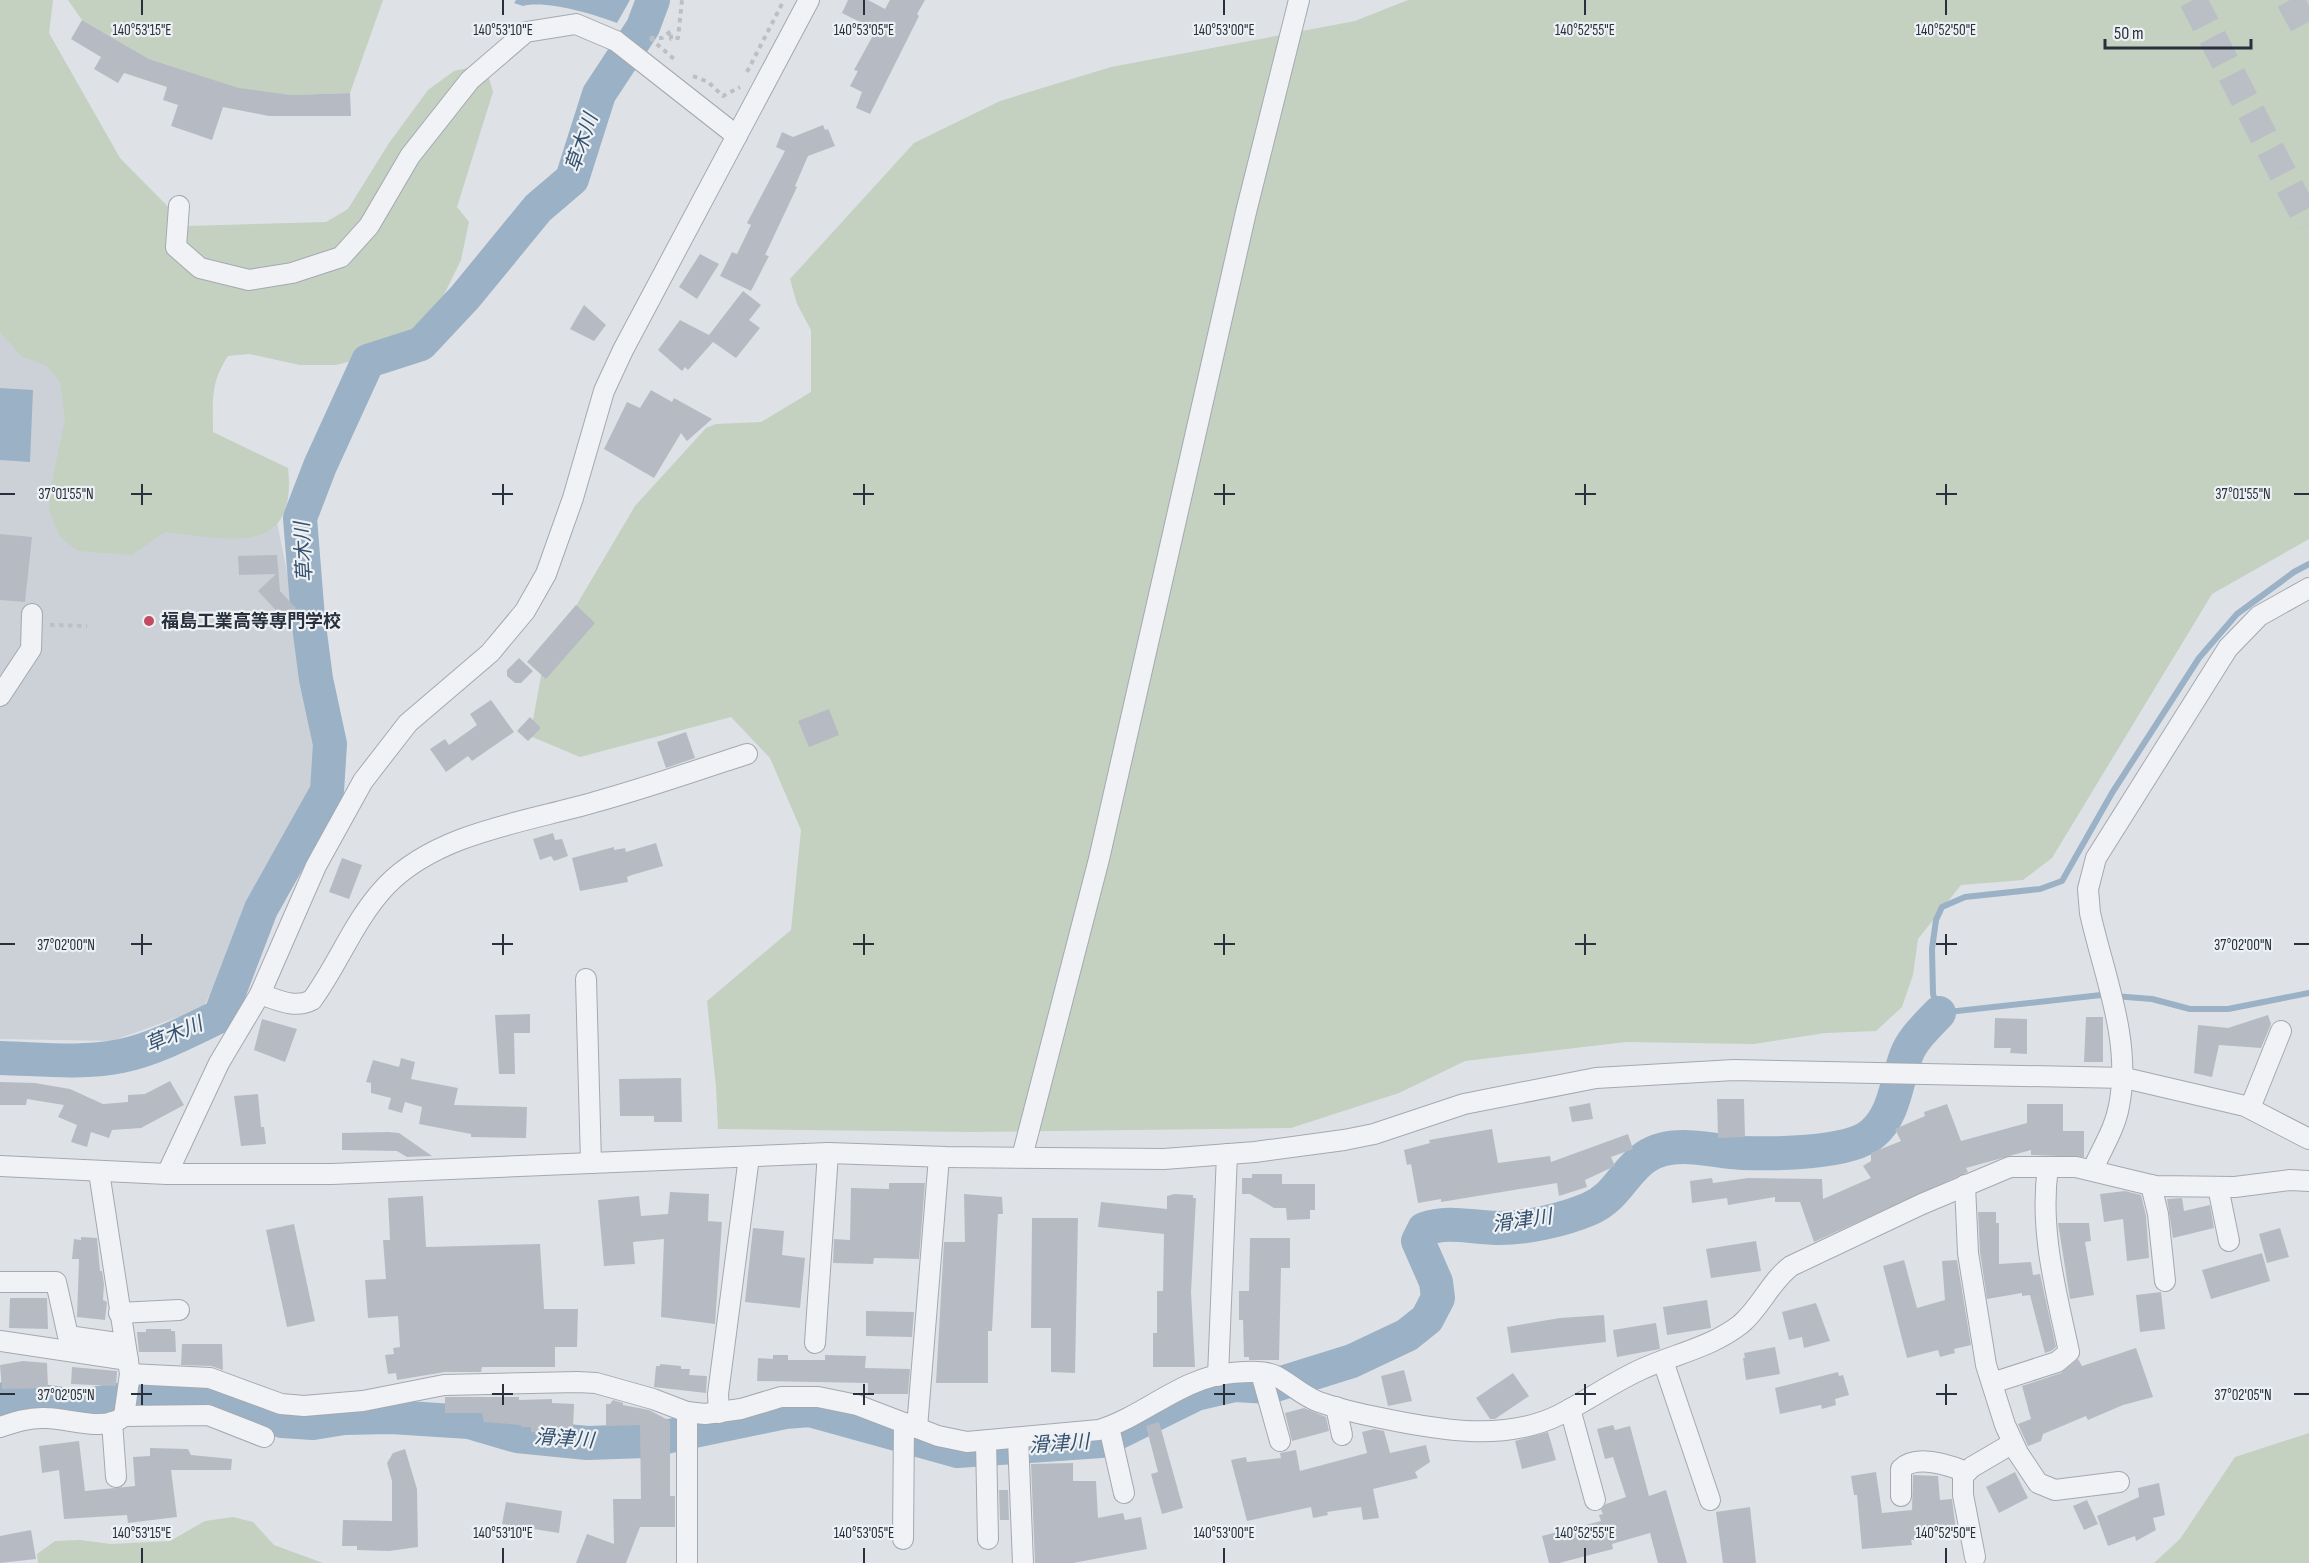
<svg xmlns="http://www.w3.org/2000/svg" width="2309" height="1563" viewBox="0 0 2309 1563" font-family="'Sofia Sans Condensed','Noto Sans JP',sans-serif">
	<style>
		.built { fill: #ccd1d8 }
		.green { fill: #c4d0c0 }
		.water { fill: #9bb1c5 }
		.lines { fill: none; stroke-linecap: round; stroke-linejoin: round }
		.stream { stroke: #9bb1c5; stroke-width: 6 }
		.river { stroke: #9bb1c5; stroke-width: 34 }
		.building { fill: #b6bbc3 }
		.highway-tunnel { stroke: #babec5; stroke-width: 28; stroke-dasharray: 28 14; stroke-linecap: butt }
		.minor-casing { stroke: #a4a9b1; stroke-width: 22 }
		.path { stroke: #bcc0c5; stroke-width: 4; stroke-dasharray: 4.5 4.5; stroke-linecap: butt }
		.minor { stroke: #f0f2f5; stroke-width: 20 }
		.ticks { fill: none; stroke: #28303d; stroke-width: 2 }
		.poi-dot { fill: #c54961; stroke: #edf1f4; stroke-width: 2 }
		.labels { text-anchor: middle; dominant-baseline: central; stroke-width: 4.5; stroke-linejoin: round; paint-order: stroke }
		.poi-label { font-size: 18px; font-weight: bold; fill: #28303d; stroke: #edf1f4; text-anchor: start }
		.water-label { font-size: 20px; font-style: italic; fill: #35506e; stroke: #edf1f4 }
		.ticks-label { font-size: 15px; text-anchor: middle; fill: #28303d; stroke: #edf1f4; stroke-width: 4.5; stroke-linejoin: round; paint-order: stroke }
	</style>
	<rect width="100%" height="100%" fill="#dee2e7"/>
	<!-- built -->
	<path class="built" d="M0 271 272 498 322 745 317 787 203 1008 112 1041 0 1039Z"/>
	<!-- green -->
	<g class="green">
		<path d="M0 0H53L49 33 120 158 187 226 326 222 348 209 389 143 428 90 454 71 485 64 493 92 457 207 469 222 461 260 425 333 382 353 336 365H300L249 354 228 356C210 383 213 401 213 432L288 468C298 560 226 538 165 532L132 555 78 551 60 537 49 511 51 486 65 419 60 382 47 366 21 356 0 332Z"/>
		<path d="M68 0H383L350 93 290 95 251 92 149 59 82 20Z"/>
		<path d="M1408 0H2309V539L2212 594 2052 858 2023 880 1961 885 1918 939 1913 975 1902 1007 1876 1031 1825 1033 1754 1044 1626 1042 1465 1061 1399 1093 1291 1128 972 1132 718 1129 716 1087 707 1001 791 930 801 830 770 758 731 717 580 757 530 736 544 660 635 506 706 428 716 424 761 422 811 392V330L797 304 790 279 914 143 1000 101 1111 67 1355 21Z"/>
		<path d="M2309 1433V1563H2154L2180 1539 2235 1457Z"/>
		<path d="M233 1517 253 1522 274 1545 323 1563H38L37 1554 55 1541 80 1540 111 1544 170 1541 205 1521Z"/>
	</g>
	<!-- water -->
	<g class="water">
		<path d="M516 0H630L617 23C593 14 546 0 523 6L514 3Z"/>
		<path d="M0 388 33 390 30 462 0 460Z"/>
	</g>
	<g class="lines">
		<!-- stream -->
		<path class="stream" d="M2309 564 2294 572 2237 614 2199 658 2112 793 2062 881 2040 889 1965 897 1942 907 1936 920 1932 949 1933 994 1939 1013 2101 995 2152 999 2190 1009H2228L2309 993"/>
		<!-- river -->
		<g class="river">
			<path d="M0 1058C40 1059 81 1064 121 1056 153 1050 191 1030 220 1016L261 909 327 791 330 744 316 679 308 618 300 518 320 466 368 361 421 344 465 297 538 208 572 179 599 94 643 27 653 0"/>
			<path d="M0 1401 10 1397 79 1406 169 1392 190 1394 282 1421 313 1423 344 1418 391 1417 469 1422 517 1436 587 1443 646 1441 785 1412 810 1410 958 1451 1101 1441 1196 1394 1235 1385 1269 1387 1352 1361 1407 1335 1427 1319 1438 1298 1436 1282 1418 1241 1424 1229C1450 1220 1472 1228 1500 1228 1527 1228 1563 1220 1589 1209 1629 1192 1626 1147 1683 1147 1703 1147 1723 1152 1742 1153 1772 1154 1849 1154 1872 1134 1895 1115 1896 1082 1906 1056 1912 1039 1927 1026 1939 1013"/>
		</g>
	</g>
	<!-- building -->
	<g class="building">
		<path d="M848 0H868L885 9 890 0H925L917 14 919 16 870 114 856 108 862 92 850 86 858 71 854 70 876 30 842 13Z"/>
		<path d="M82 20 149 59 239 88 290 95 350 93 351 116H269L223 107 212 140 180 129 171 126 178 105 163 100 167 87 124 73 118 83 94 69 101 57 71 39Z"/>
		<path d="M823 125 825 130 828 129 835 146 808 156 795 186 797 187 765 255 769 256 751 291 720 276 732 252 737 254 751 225 747 223 785 151 776 147 782 132 793 137Z"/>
		<path d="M700 254 719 264 697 299 679 287Z"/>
		<path d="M743 291 761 305 749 320 760 328 736 358 713 342 688 370 685 367 682 371 658 350 680 320 709 335Z"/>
		<path d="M584 305 606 325 594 341 570 329Z"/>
		<path d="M651 390 672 402 674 398 712 419 687 441 681 433 654 478 604 449 627 402 640 408Z"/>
		<path d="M0 534 32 537 25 602 0 600Z"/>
		<path d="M277 555 280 591 296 608 284 619 258 591 276 574 239 575 238 556Z"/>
		<path d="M576 605 595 623 546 679 527 662Z"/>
		<path d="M519 658 533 671 521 683H515L507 676V670Z"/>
		<path d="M491 700 514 732 472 761 468 756 446 772 430 749 445 739 449 745 477 725 470 714Z"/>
		<path d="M829 709 839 735 809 747 798 721Z"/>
		<path d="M530 717 541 728 528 741 517 731Z"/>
		<path d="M686 732 695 758 666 768 657 742Z"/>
		<path d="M553 833 555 840 562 839 568 856 554 861 551 856 540 860 533 839Z"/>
		<path d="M656 843 663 866 632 875 627 877 628 882 580 891 572 858 614 847V850L625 848 626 852Z"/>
		<path d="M342 858 362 865 349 899 329 892Z"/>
		<path d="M530 1014V1033H514L515 1074H499L495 1015Z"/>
		<path d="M2268 1015 2271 1024 2261 1048 2219 1045 2212 1077 2194 1073 2198 1025 2228 1028Z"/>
		<path d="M2086 1017H2103V1062H2084Z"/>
		<path d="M1995 1018 2027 1019V1054L2010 1053 2011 1048H1994Z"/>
		<path d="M262 1019 297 1029 285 1062 254 1050Z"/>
		<path d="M401 1058 415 1062 411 1079 458 1088 454 1105 527 1107 526 1138 471 1137V1134L419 1124 422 1107 405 1102 402 1113 388 1109 391 1098 371 1093V1083L366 1082 373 1060 399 1067Z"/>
		<path d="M681 1078 682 1122H654V1116H620L619 1079Z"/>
		<path d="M170 1081 184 1105 141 1128 112 1130 109 1138 91 1132 87 1147 71 1142 77 1125 58 1117 64 1105 27 1099 26 1105H0V1082L35 1083 70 1089 103 1104 128 1102V1095L145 1094Z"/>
		<path d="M258 1094 261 1127H264L266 1144 241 1146 234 1096Z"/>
		<path d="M1717 1099H1744L1745 1137 1718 1138Z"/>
		<path d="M1590 1103 1593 1119 1572 1122 1569 1107Z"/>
		<path d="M1947 1104 1961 1141 2027 1123V1104H2063V1131H2084V1157L2031 1155V1150L1966 1168 1968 1172 1814 1242 1800 1202H1775V1197L1728 1205 1727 1198 1692 1203 1690 1181 1712 1178 1713 1183 1748 1178 1822 1179 1823 1199 1871 1178 1863 1166 1871 1161V1153L1901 1141 1895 1129 1925 1116 1924 1112Z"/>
		<path d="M1492 1129 1498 1163 1550 1156 1551 1162 1628 1134 1633 1149 1611 1157 1615 1166 1585 1180 1587 1187 1559 1196 1557 1183 1441 1202V1199L1418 1203 1411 1164 1407 1165 1404 1150 1430 1143 1429 1140Z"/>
		<path d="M388 1132 399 1133 432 1156 407 1157 397 1151 342 1150V1133Z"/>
		<path d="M1252 1174H1282V1184H1315V1210H1310V1219L1287 1220 1286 1208H1274L1250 1194H1242V1178H1252Z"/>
		<path d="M889 1183H925L919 1259 874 1258 873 1264 833 1263 834 1239 850 1240 851 1188 889 1189Z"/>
		<path d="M2125 1191 2141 1195 2146 1216 2149 1258 2127 1261 2123 1219 2104 1222 2100 1194Z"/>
		<path d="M670 1192 709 1194 708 1221 722 1222 715 1324 661 1317 664 1239 633 1242 635 1264 604 1266 598 1200 639 1196 641 1216 668 1214Z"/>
		<path d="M964 1194 1002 1197 1003 1214H998L992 1331H988V1383H936L944 1242H965Z"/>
		<path d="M1174 1194 1193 1195V1198H1196L1191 1292 1195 1367H1153V1333H1157V1291H1163L1164 1234 1098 1227 1101 1202 1167 1209V1196Z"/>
		<path d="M423 1196 426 1247 540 1244 544 1309H578L577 1347H555V1367H482L481 1372H445L397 1380 396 1373 388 1374 385 1355 394 1354 393 1348 400 1347 398 1316 368 1318 365 1280 386 1279 383 1240H390L388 1198Z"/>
		<path d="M2182 1198 2184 1211 2210 1205 2214 1228 2173 1238 2167 1199Z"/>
		<path d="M1978 1212H1996V1223H1999V1264L2031 1262 2033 1275 2040 1274 2056 1347 2051 1351 2045 1353 2030 1295 2022 1296V1293L1987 1299 1980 1252Z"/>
		<path d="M1032 1218H1078L1075 1373 1051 1372V1328H1031Z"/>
		<path d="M2058 1223H2089L2091 1241 2085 1242 2094 1295 2070 1299Z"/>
		<path d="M294 1224 315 1321 287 1327 266 1230Z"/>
		<path d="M753 1228 784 1231 782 1255 805 1258 800 1308 745 1302Z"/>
		<path d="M2280 1228 2289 1257 2267 1263 2259 1234Z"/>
		<path d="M81 1237 97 1238 100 1271H102L104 1284 103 1300 107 1302 105 1320 77 1317 79 1259H72L74 1239 81 1240Z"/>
		<path d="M1250 1238H1290V1268H1281L1279 1360H1249V1357H1244L1243 1320H1239V1291H1249Z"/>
		<path d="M1756 1241 1761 1271 1711 1278 1706 1249Z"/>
		<path d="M2262 1253 2270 1281 2211 1299 2202 1270Z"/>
		<path d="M1904 1260 1917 1308 1945 1300 1942 1261 1957 1260 1971 1345 1954 1349 1955 1353 1940 1357 1938 1350 1907 1358 1883 1266Z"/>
		<path d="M2161 1292 2165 1329 2140 1332 2136 1295Z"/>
		<path d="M10 1298H47L48 1329 9 1328Z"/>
		<path d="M1707 1300 1711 1328 1667 1335 1663 1307Z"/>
		<path d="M1816 1303 1830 1341 1804 1348 1802 1337 1789 1340 1782 1312Z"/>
		<path d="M866 1311 914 1312 912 1337 866 1336Z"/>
		<path d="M1604 1315 1606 1342 1511 1353 1507 1327 1560 1318Z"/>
		<path d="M1656 1323 1660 1349 1617 1357 1613 1330Z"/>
		<path d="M146 1329H171V1331H175L176 1352H139L137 1332H146Z"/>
		<path d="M182 1344H222L223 1370 211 1366 181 1365Z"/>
		<path d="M1775 1347 1780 1374 1746 1380 1743 1358H1745L1744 1353Z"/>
		<path d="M2136 1348 2153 1397 2123 1405 2088 1420 2086 1416 2043 1434 2041 1441 2028 1446 2018 1424 2031 1419 2022 1386 2061 1373 2078 1359 2082 1366Z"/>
		<path d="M773 1355H788V1360H825V1355L866 1356 865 1368 910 1369 908 1394H868V1383L757 1381 758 1358 773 1359Z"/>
		<path d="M23 1361 47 1363 48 1388 2 1389 0 1365Z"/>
		<path d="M660 1364 681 1366V1369H690L689 1375 707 1376 706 1393 654 1387 656 1366H660Z"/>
		<path d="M72 1367 117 1371 116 1386 71 1384Z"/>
		<path d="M1404 1370 1412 1401 1388 1406 1381 1376Z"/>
		<path d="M1838 1372 1839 1376 1843 1375 1849 1395 1835 1399 1836 1405 1822 1409 1821 1405 1780 1414 1775 1388Z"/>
		<path d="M1513 1373 1529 1396 1495 1419H1490L1476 1398Z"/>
		<path d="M445 1397H519V1400L552 1399V1403L574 1404 573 1429 553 1428V1432H531V1427H521V1425L484 1422 482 1413H445Z"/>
		<path d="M613 1400 623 1403V1405L649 1410 670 1421V1496H675V1527H640L626 1563H576L587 1534 614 1544 613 1499H641L640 1425 606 1426V1404H610Z"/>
		<path d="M1304 1408 1326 1417 1329 1431 1292 1441 1285 1413Z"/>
		<path d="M1159 1422 1183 1508 1162 1514 1151 1474 1158 1472 1146 1426Z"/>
		<path d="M1613 1425 1615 1430 1630 1426 1649 1496 1666 1490 1687 1563H1658L1650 1533 1612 1544 1613 1549 1559 1563H1549L1542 1536 1601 1521 1599 1515 1603 1514 1601 1510 1606 1504 1626 1497 1613 1457 1605 1459 1597 1429Z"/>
		<path d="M1374 1429 1384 1431 1390 1453 1426 1445 1430 1462 1415 1472 1418 1478 1373 1489 1379 1518 1363 1520 1361 1507 1327 1512 1328 1515 1313 1518 1311 1507 1247 1521 1231 1460 1246 1457 1247 1462 1281 1458 1280 1453 1296 1450 1300 1471 1367 1453 1362 1432Z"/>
		<path d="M1548 1432 1556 1460 1522 1469 1515 1441Z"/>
		<path d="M79 1441 85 1491 135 1486 133 1457 150 1456V1448L188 1449 191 1455 232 1459 231 1470H171L177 1517 128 1523 127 1515 64 1519 59 1470 42 1473 39 1446Z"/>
		<path d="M405 1449 417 1489 418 1547 389 1551 357 1550V1546H342L343 1520 392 1521V1481L387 1463 393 1453Z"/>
		<path d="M1073 1463V1481H1096L1098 1518 1123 1513 1125 1520 1141 1517 1147 1549 1073 1563H1035L1031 1464Z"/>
		<path d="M1876 1472 1882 1513 1912 1510 1913 1475 1938 1476 1940 1500 1952 1499 1956 1530 1932 1532 1933 1538 1911 1540 1912 1545 1862 1549 1857 1495H1854L1851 1476Z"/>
		<path d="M2015 1472 2028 1498 1999 1513 1986 1487Z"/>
		<path d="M2159 1483 2165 1515 2153 1518 2156 1530 2136 1541 2135 1536 2108 1546 2097 1516 2139 1497 2138 1488Z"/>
		<path d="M999 1490H1008L1009 1520H1000Z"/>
		<path d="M2087 1500 2098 1524 2084 1530 2073 1506Z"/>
		<path d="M506 1502 562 1511 559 1533 502 1524Z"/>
		<path d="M1750 1507 1756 1563H1723L1716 1512Z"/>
		<path d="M31 1530 36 1559 0 1563V1536Z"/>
	</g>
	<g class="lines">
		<!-- highway-tunnel -->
		<g class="highway-tunnel">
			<path d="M2193 0 2309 224"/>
			<path d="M2290 0 2309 35"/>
		</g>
		<!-- minor casing -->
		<g class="minor-casing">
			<g id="minor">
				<path d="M179 206 176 247 200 268 249 280 292 273 341 257 369 226 410 156 470 80 526 32 576 24 616 41 737 136"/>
				<path d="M0 696 31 649 32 614"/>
				<path d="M586 979 591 1163"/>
				<path d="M260 994C278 1000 295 1009 312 1000 339 963 354 920 386 886 438 832 527 822 595 802 646 788 697 770 747 754"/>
				<path d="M2250 1108 2281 1031"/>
				<path d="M1022 1157 1099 859 1246 212 1299 0"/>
				<path d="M0 1166 167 1174H332L828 1153 946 1157 1164 1159 1255 1152 1344 1140 1374 1134 1464 1104 1596 1078 1734 1070 2125 1078 2245 1106 2309 1139"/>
				<path d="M2093 1169C2102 1148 2115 1129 2119 1106 2132 1041 2104 976 2090 913L2088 889 2096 858 2228 648 2259 616 2309 588"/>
				<path d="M167 1174 219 1063 260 994 316 866 363 781 408 723 490 653 525 611 546 574 573 498 604 391 623 350 809 0"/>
				<path d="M1965 1185 1968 1253 1986 1365 2005 1425 2018 1453 2038 1483 2055 1490 2119 1482"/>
				<path d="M2151 1185 2158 1214 2165 1281"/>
				<path d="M2218 1187 2229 1241"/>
				<path d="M0 1282H56L68 1336 124 1344"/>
				<path d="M119 1313 179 1310"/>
				<path d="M0 1341 128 1360"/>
				<path d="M815 1343 828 1153"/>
				<path d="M1663 1361 1710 1500"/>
				<path d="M1261 1373 1280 1441"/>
				<path d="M130 1374 210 1378 281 1404 304 1406 363 1401 444 1385 577 1382 596 1383 653 1399 687 1412 705 1414 741 1409 781 1397H818L857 1405 938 1436 967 1442 1099 1430C1145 1416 1182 1377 1232 1373 1245 1372 1265 1370 1276 1376 1291 1384 1303 1396 1319 1402 1339 1409 1360 1414 1381 1418 1438 1430 1504 1442 1559 1415 1587 1401 1613 1382 1642 1369 1675 1354 1712 1347 1741 1324 1761 1307 1770 1282 1791 1266L1922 1204 2010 1167H2076L2155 1186 2235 1187 2290 1180 2309 1181"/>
				<path d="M1218 1376 1227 1154"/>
				<path d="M1992 1383 2057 1362 2069 1352C2056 1291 2039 1230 2048 1167"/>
				<path d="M1336 1407 1342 1435"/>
				<path d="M1570 1409 1595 1500"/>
				<path d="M719 1413 718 1394 749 1157"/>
				<path d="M124 1416 208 1415 264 1437"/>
				<path d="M112 1422 116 1477"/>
				<path d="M0 1427C15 1422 30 1417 46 1418 69 1418 105 1433 124 1416L130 1374 99 1172"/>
				<path d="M1109 1427 1124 1493"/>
				<path d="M917 1428 939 1157"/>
				<path d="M1018 1438 1023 1563"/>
				<path d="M986 1441 988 1539"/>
				<path d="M1901 1496V1469C1916 1454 1949 1465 1966 1472"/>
				<path d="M903 1539 904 1423"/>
				<path d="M1975 1557 1963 1495V1476L1972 1467 2013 1443"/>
				<path d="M687 1563V1412"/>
			</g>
		</g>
		<!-- path -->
		<g class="path">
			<path d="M650 38 674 59"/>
			<path d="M650 38H662L671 31V39L678 38 682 0"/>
			<path d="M747 72 784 0"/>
			<path d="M693 76 708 82 723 96 740 87"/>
			<path d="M50 625 87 626"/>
		</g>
		<!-- minor -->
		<use href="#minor" class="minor"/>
	</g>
	<!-- ticks -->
	<path class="ticks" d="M142 0V15M503 0V15M864 0V15M1224 0V15M1585 0V15M1946 0V15M142 484V505M503 484V505M864 484V505M1224 484V505M1585 484V505M1946 484V505M0 494H15M131 494H152M492 494H513M853 494H874M1214 494H1235M1575 494H1596M1936 494H1957M2294 494H2309M142 934V955M503 934V955M864 934V955M1224 934V955M1585 934V955M1946 934V955M0 944H15M131 944H152M492 944H513M853 944H874M1214 944H1235M1575 944H1596M1936 944H1957M2294 944H2309M142 1384V1405M503 1384V1405M864 1384V1405M1224 1384V1405M1585 1384V1405M1946 1384V1405M0 1394H15M131 1394H152M492 1394H513M853 1394H874M1214 1394H1235M1575 1394H1596M1936 1394H1957M2294 1394H2309M142 1548V1563M503 1548V1563M864 1548V1563M1224 1548V1563M1585 1548V1563M1946 1548V1563"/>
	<!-- markers -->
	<circle class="poi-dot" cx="149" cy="621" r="6"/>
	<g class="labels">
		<!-- poi labels -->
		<g class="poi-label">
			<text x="161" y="621">福島工業高等専門学校</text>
		</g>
		<!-- water labels -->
		<g class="water-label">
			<text transform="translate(582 143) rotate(-71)">草木川</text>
			<text transform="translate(304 552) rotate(-93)">草木川</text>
			<text transform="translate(174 1035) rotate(-23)">草木川</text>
			<text transform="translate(1522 1221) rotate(-8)">滑津川</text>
			<text transform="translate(564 1439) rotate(4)">滑津川</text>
			<text transform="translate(1059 1444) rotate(-4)">滑津川</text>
		</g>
	</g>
	<g class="ticks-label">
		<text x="142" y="35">140°53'15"E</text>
		<text x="503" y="35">140°53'10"E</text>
		<text x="864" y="35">140°53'05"E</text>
		<text x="1224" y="35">140°53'00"E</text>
		<text x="1585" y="35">140°52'55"E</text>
		<text x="1946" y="35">140°52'50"E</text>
		<text x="2243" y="499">37°01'55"N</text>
		<text x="66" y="499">37°01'55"N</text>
		<text x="2243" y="950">37°02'00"N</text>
		<text x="66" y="950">37°02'00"N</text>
		<text x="2243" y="1400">37°02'05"N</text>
		<text x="66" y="1400">37°02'05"N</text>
		<text x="142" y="1538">140°53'15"E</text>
		<text x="503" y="1538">140°53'10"E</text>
		<text x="864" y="1538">140°53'05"E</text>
		<text x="1224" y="1538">140°53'00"E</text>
		<text x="1585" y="1538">140°52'55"E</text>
		<text x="1946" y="1538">140°52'50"E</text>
	</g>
	<!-- scale -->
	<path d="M2105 39v9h146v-9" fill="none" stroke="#28303d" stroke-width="3"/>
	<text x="2114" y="39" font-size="18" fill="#28303d" stroke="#edf1f4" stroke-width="4.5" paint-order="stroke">50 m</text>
</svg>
